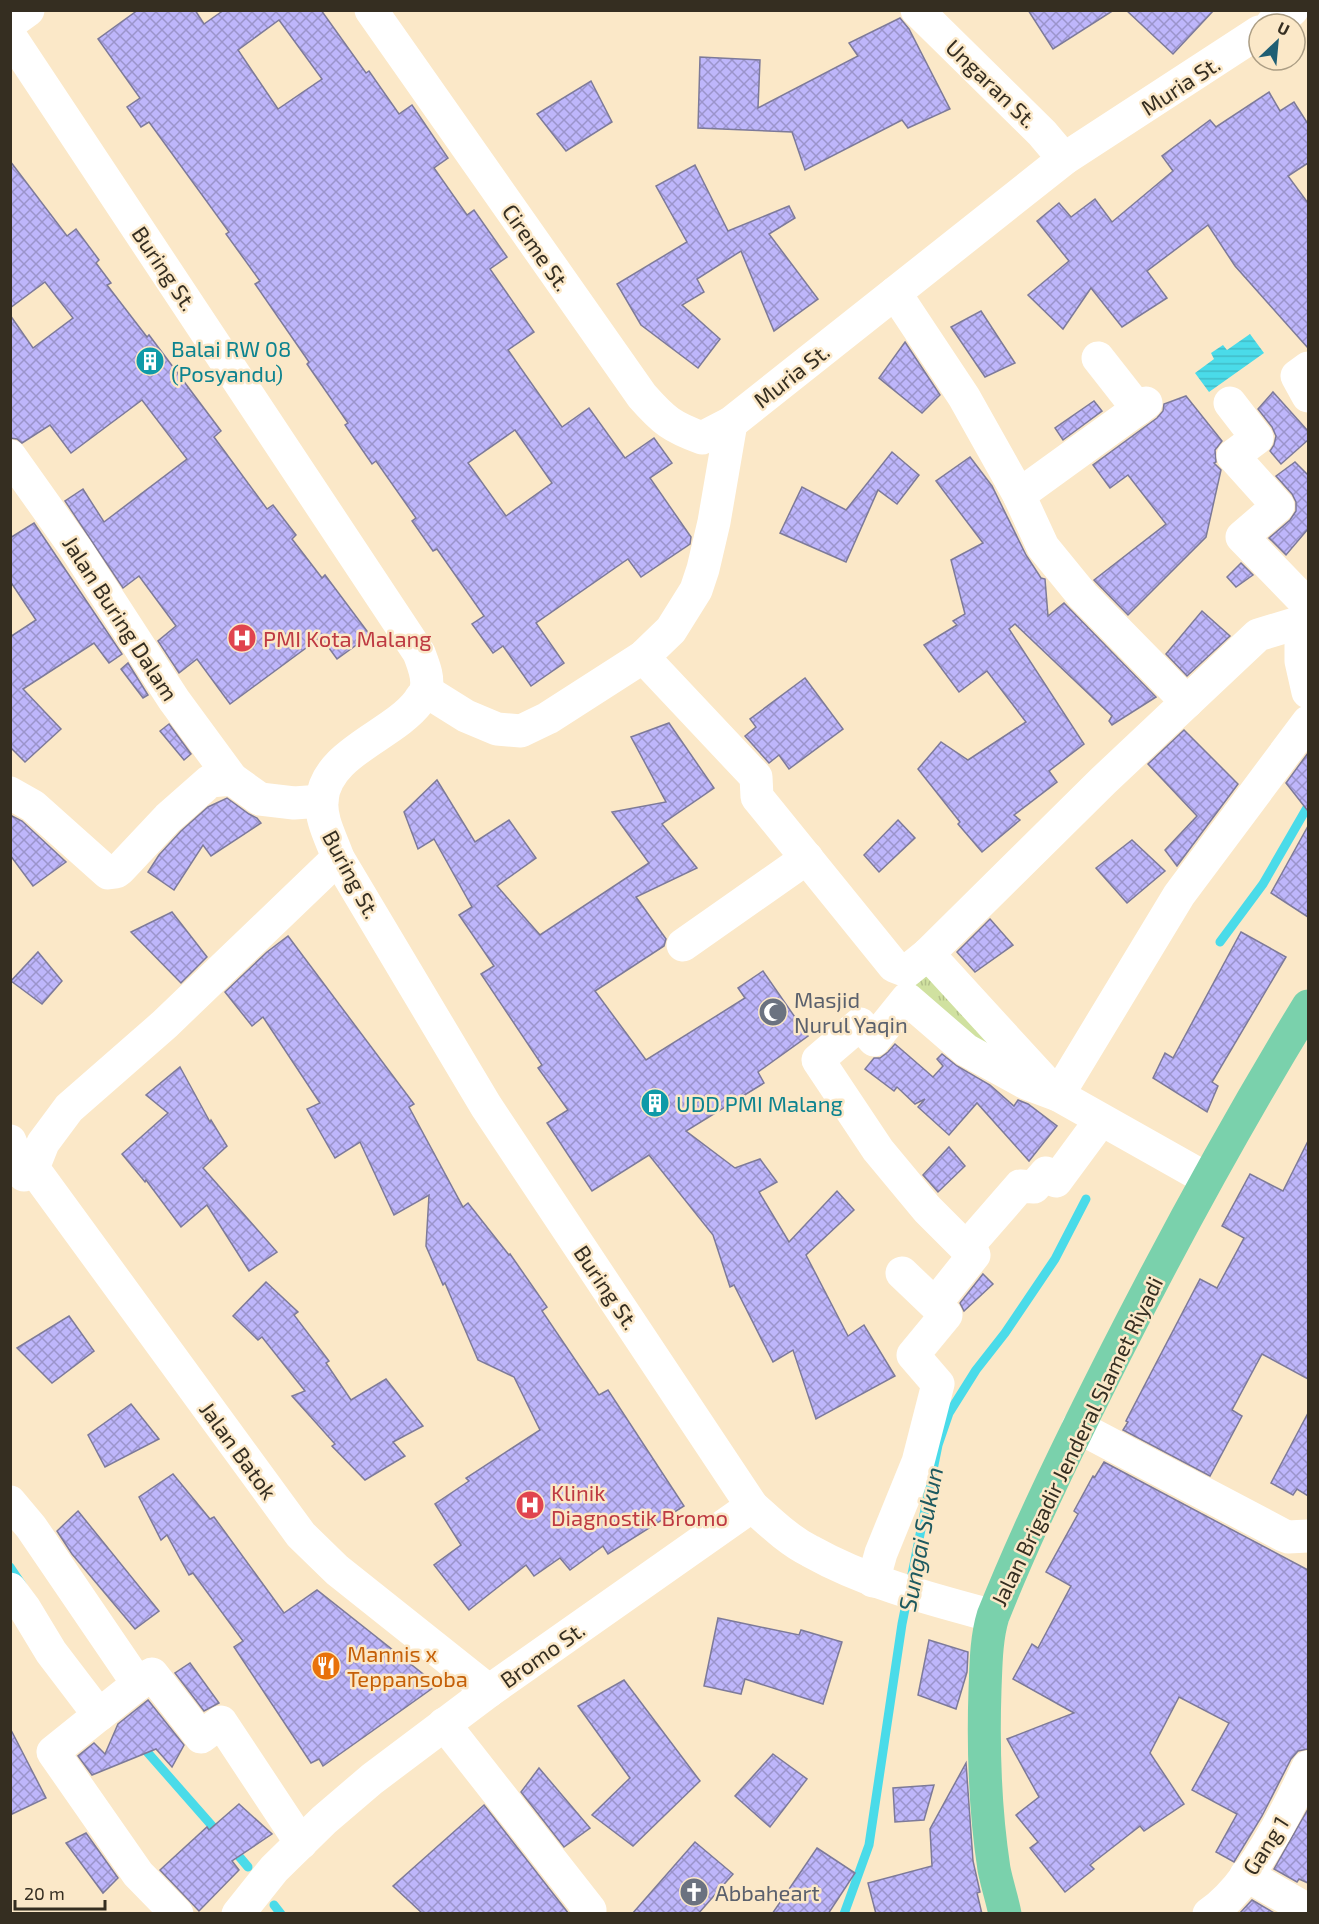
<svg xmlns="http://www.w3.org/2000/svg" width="1319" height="1924" viewBox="0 0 1319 1924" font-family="'Exo 2',sans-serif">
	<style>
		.park { fill: url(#park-tufts) }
		.water { fill: url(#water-rules) }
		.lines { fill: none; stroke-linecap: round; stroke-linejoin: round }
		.stream { stroke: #4adbe9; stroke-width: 9 }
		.building { fill: url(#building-cross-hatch); stroke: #7d7a99; stroke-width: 1.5; fill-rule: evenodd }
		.minor { stroke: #fff; stroke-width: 33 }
		.major { stroke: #7ad1ac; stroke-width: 33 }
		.labels { text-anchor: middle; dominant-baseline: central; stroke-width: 5; stroke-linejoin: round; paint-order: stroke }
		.street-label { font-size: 22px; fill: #352e21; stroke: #fbe8c8 }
		.culture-label { font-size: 22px; fill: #0d838f; stroke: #fbe8c8; text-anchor: start }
		.health-label { font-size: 22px; fill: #be3a42; stroke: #fbe8c8; text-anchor: start }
		.worship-label { font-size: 22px; fill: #5b616d; stroke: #fbe8c8; text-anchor: start }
		.food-label { font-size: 22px; fill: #c56008; stroke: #fbe8c8; text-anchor: start }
		.water-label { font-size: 24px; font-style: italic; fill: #1d595f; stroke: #fbe8c8 }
	</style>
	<defs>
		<pattern id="park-tufts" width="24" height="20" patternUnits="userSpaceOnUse" patternTransform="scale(1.5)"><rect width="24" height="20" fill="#d0e1a0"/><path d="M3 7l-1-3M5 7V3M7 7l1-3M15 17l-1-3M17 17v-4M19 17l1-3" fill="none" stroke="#b3c18a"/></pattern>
		<pattern id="water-rules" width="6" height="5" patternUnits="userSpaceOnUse" patternTransform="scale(1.5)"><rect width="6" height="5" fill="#4adbe9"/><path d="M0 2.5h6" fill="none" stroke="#41bcc8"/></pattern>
		<pattern id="building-cross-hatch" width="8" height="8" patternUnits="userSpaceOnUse" patternTransform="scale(1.5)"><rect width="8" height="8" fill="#beb6fb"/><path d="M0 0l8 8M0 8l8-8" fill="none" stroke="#9b94cb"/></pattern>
	</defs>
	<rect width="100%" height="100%" fill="#fbe8c8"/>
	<!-- park -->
	<path class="park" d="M931 967 1032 1078 906 988Z"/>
	<!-- water -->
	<path class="water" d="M1250 334 1264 353 1209 392 1195 373 1214 359 1211 353 1223 345 1227 350Z"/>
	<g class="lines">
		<!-- stream -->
		<g class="stream">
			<path d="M1220 942 1263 884 1308 806"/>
			<path d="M10 1567 22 1585"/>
			<path d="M141 1745 221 1836"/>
			<path d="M232 1848 248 1867"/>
			<path d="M274 1905 281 1914"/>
			<path d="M844 1914 869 1845 902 1624 938 1445 949 1413 976 1370 1005 1333 1055 1259 1086 1199"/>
		</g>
	</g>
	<!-- building -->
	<g class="building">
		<path d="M138 10H195L204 24 224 10H321L366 73 369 71 399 114 412 105 448 158 434 168 467 215 474 210 507 257 490 269 534 332 508 350 562 427 589 408 625 458 654 438 672 463 650 478 691 537 690 544 641 577 628 559 536 623 564 663 531 686 503 646 493 653 472 624 484 616 437 549 433 551 412 521 416 518 376 461 372 464 345 425 348 423 307 364 309 362 255 284 260 281 226 234 229 232 149 122 141 127 127 107 140 98 98 39ZM279 20 322 79 278 109 238 50ZM515 430 552 483 506 516 468 463Z"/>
		<path d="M1028 10H1114L1053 49Z"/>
		<path d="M1126 10H1214L1173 54Z"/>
		<path d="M900 18 909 29 950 109 908 128 902 120 805 170 792 132 698 128 700 57 760 60 758 108 858 56 849 43Z"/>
		<path d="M591 81 612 122 566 151 537 114Z"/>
		<path d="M1269 92 1280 111 1294 102 1308 124V163L1288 176 1308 203V348L1235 266 1208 225 1147 271 1167 298 1122 327 1091 288 1063 329 1028 295 1069 261 1037 221 1059 203 1071 217 1095 199 1112 222 1173 171 1162 156 1210 120 1216 127Z"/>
		<path d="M10 161 67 236 76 229 99 260 96 263 111 283 107 285 147 337 149 335 221 431 214 437 267 509 273 505 296 535 292 539 322 578 325 575 370 635 337 659 321 637 230 704 197 659 179 673 158 641 176 626 139 576 123 588 65 501 83 489 104 522 187 459 142 400 71 453 50 425 22 443 17 439 10 438V315L33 348 73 318 45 282 10 308Z"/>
		<path d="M695 165 728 231 789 206 795 218 769 234 818 299 774 331 741 251 697 279 704 292 682 305 720 339 698 368 641 325 617 284 687 242 656 186Z"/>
		<path d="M981 311 1015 363 985 377 951 327Z"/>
		<path d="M905 342 940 395 922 413 879 378Z"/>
		<path d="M1273 392 1308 431V440L1281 464 1270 451 1274 445 1276 436 1272 427 1258 409Z"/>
		<path d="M1186 396 1222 441 1215 450 1216 462 1214 463 1221 470 1206 537 1128 615 1094 580 1166 524 1128 475 1110 488 1093 465 1157 418 1163 411 1164 404Z"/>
		<path d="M1094 401 1102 411 1063 440 1055 428Z"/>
		<path d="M892 452 919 475 897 504 878 490 846 562 780 533 802 487 846 510Z"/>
		<path d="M970 457 992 486 1026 555 1041 578 1045 579 1048 616 1064 603 1156 697 1112 725 1109 721 1112 716 1015 624 1009 629 1084 744 1049 771 1057 782 1014 815 1020 820 982 852 958 824 960 822 918 769 941 742 968 760 1026 722 987 671 959 692 924 645 957 625 953 621 965 614 951 560 983 543 936 481Z"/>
		<path d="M1295 462 1308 475V529L1286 555 1269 538 1290 520 1296 511V502L1292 494 1276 476Z"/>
		<path d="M34 523 122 654 109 663 94 643 23 689 61 729 25 762 10 747V637L36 620 10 581V538Z"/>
		<path d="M1241 563 1253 575 1236 587 1227 577Z"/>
		<path d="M1202 611 1230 636 1187 676 1166 654Z"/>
		<path d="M128 663 148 695 143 698 121 669Z"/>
		<path d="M805 678 843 729 789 769 779 755 769 763 745 736 756 727 750 719Z"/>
		<path d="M669 723 714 788 662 824 697 868 636 897 666 939 664 946 595 991 646 1060 745 998 738 988 763 971 808 1036 758 1072 764 1083 686 1131 735 1168 760 1159 777 1182 759 1192 789 1242 837 1191 854 1210 806 1255 848 1336 864 1325 895 1376 816 1419 793 1350 773 1362 734 1285 730 1287 713 1235 649 1155 592 1191 547 1123 568 1110 538 1068 542 1065 481 974 494 966 459 915 472 907 434 839 418 849 404 812 437 780 475 842 509 820 536 858 497 886 540 935 649 863 612 812 666 802 631 737Z"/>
		<path d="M169 724 191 754 184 760 160 731Z"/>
		<path d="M1184 730 1238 784 1177 866 1165 850 1197 816 1148 764Z"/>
		<path d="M1308 753V811L1286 783Z"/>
		<path d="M227 798 249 814 257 818 261 823 211 856 203 845 174 890 148 872 159 855 181 831 208 807Z"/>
		<path d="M10 815 22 821 66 862 33 886 10 855Z"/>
		<path d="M898 820 915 838 879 872 864 855Z"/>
		<path d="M1308 826V917L1271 893Z"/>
		<path d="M1132 840 1165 871 1127 903 1096 868Z"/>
		<path d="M172 912 207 957 181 983 131 932Z"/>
		<path d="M990 919 1013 945 975 972 957 952Z"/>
		<path d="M1241 932 1286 957 1212 1082 1218 1086 1207 1112 1153 1078 1165 1053 1173 1058Z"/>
		<path d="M288 936 414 1104 409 1107 463 1207 468 1203 509 1255 510 1254 547 1307 542 1311 599 1395 608 1390 684 1506 608 1554 603 1546 570 1570 560 1558 534 1576 526 1565 469 1610 434 1565 461 1545 435 1504 469 1481 466 1478 540 1430 514 1377 478 1360 445 1283 443 1285 426 1246 429 1195 394 1215 360 1142 335 1158 307 1109 320 1103 263 1017 252 1026 225 992 267 952Z"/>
		<path d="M38 952 62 981 42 1004 11 981Z"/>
		<path d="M895 1044 933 1077 943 1066 937 1059 942 1054 957 1066 990 1085 1014 1106 1018 1100 1028 1104 1057 1126 1029 1161 977 1103 949 1135 918 1107 925 1099 915 1104 897 1087 894 1091 865 1069 874 1058H880L888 1052Z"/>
		<path d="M180 1067 210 1122 211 1120 227 1146 203 1168 277 1252 249 1271 207 1205 181 1227 146 1180 145 1182 122 1154 168 1113 146 1095Z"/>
		<path d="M1308 1141V1379L1262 1354 1232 1410 1242 1416 1210 1476 1123 1430 1128 1422 1126 1421 1200 1279 1217 1288 1244 1238 1222 1226 1250 1174 1283 1191Z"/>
		<path d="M949 1147 965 1166 938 1192 923 1175Z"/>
		<path d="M983 1274 993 1284 964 1311 960 1303Z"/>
		<path d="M266 1282 298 1312 294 1315 329 1361 326 1363 351 1400 386 1379 423 1426 393 1442 405 1456 365 1480 332 1446 335 1444 292 1396 305 1391 262 1337 258 1340 233 1316Z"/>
		<path d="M69 1316 94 1351 52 1383 17 1348Z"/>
		<path d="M131 1404 159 1439 105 1467 88 1435Z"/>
		<path d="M1308 1413V1496L1297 1489 1293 1495 1271 1483Z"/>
		<path d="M1104 1462 1308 1570V1749L1298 1751 1291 1759 1262 1816 1234 1862 1216 1852 1237 1814 1192 1790 1229 1723 1179 1697 1150 1753 1184 1804 1144 1831 1140 1826 1090 1865 1094 1869 1065 1892 1030 1848 1038 1842 1016 1815 1039 1797 1007 1739 1074 1713 1013 1679 1032 1644 1038 1648 1071 1586 1046 1572 1078 1514 1074 1511 1093 1476 1095 1477Z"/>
		<path d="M173 1474 210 1519 214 1517 284 1613 317 1590 437 1685 323 1766 319 1759 311 1763 234 1647 243 1641 193 1573 189 1575 167 1535 161 1540 139 1497Z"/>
		<path d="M78 1511 159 1611 135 1629 72 1554 57 1531Z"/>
		<path d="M718 1618 799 1635 801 1630 842 1642 823 1704 745 1679 741 1694 704 1686Z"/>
		<path d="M929 1640 968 1652 967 1672 956 1709 918 1695Z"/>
		<path d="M190 1663 219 1703 204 1711 175 1673Z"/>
		<path d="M624 1680 700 1781 633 1846 592 1815 630 1778 578 1706Z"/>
		<path d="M148 1700 184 1745 172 1767 156 1749 92 1775 78 1756 94 1743 105 1754 118 1724Z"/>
		<path d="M10 1728 46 1798 10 1815Z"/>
		<path d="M773 1754 807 1779 770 1827 735 1796Z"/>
		<path d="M966 1763 973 1861 980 1892 977 1893 982 1914H876L868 1883 932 1866 930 1829Z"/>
		<path d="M539 1768 590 1828 564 1847 521 1792Z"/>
		<path d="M934 1785 924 1820 895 1822 893 1788Z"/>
		<path d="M239 1804 272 1834 232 1861 239 1870 199 1911 160 1870 207 1827 209 1830Z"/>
		<path d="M484 1805 569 1914H423L393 1886Z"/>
		<path d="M1308 1809V1883L1299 1879 1297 1882 1274 1869Z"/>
		<path d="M86 1833 118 1878 103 1893 66 1843Z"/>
		<path d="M695 1842 733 1874 698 1914H632Z"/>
		<path d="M817 1848 855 1873 828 1914H772Z"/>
		<path d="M1252 1900 1276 1914H1239Z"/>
	</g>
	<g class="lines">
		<!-- minor -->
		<g class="minor">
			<path d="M371 10 642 396C664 421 672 427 702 438L731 423 1064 159 1259 32"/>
			<path d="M917 10 1042 133 1064 159"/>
			<path d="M10 23 28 10"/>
			<path d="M1272 24 1292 10"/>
			<path d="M10 36 419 653C423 664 429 677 426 689 426 693 421 697 419 701 393 736 326 752 322 800 320 820 332 840 338 858L486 1106 752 1506C770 1522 788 1540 810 1551 867 1583 930 1599 993 1616"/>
			<path d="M895 293 964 397 1019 495 1043 547 1083 596 1187 702"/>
			<path d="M1098 358 1138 409"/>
			<path d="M1308 368 1297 376 1308 396"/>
			<path d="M1230 403 1257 438 1233 456 1278 506 1242 537 1308 605"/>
			<path d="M10 456 76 549 174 700 232 779"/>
			<path d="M1019 495 1146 403"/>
			<path d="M1301 622V661L1308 692"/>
			<path d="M643 657 756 777 757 797 894 966 907 971 928 954 1103 781 1258 635 1301 622 1308 614"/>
			<path d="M426 691 466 716 497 729 521 731 548 718 643 657 671 630 696 590 703 569 714 522 731 423"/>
			<path d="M10 793 33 806 108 873 116 872 120 869 168 818 210 781 232 779 260 799 294 803 322 801"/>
			<path d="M338 858 165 1024 69 1108 43 1143 33 1168 301 1535 337 1570 489 1691"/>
			<path d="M683 945 807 858"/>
			<path d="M928 954 1048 1085"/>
			<path d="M1058 1095 1179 895 1308 722"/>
			<path d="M10 1141 24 1175"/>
			<path d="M966 1248 927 1209 878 1150 818 1060 860 1024 874 1040 907 999 966 1050 1026 1083 1058 1095 1207 1179"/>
			<path d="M935 1304 974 1255 966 1248 1020 1186 1034 1187 1046 1173 1056 1181 1101 1120"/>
			<path d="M1078 1427 1283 1535 1288 1537 1308 1536"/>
			<path d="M10 1502 31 1527 138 1684 99 1715"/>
			<path d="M873 1581 881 1553 918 1462 938 1384 913 1355 946 1315 902 1273"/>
			<path d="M10 1589 25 1609 51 1652 99 1715 53 1752 138 1874 177 1914"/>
			<path d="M138 1684 152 1674 201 1737 221 1722 301 1843"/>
			<path d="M444 1724 590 1910"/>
			<path d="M1246 1875 1308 1910"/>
			<path d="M238 1914 274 1869 324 1820 372 1779 489 1691 752 1506"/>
			<path d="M1209 1914C1250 1887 1288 1810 1308 1767"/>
		</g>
		<!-- major -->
		<path class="major" d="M1005 1914C1002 1899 997 1884 994 1869 985 1810 983 1749 985 1689 986 1665 986 1639 993 1616 1029 1526 1072 1439 1116 1352 1176 1234 1239 1119 1308 1006"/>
	</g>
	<!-- icons -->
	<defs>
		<g id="building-disc" transform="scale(1.5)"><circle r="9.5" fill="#0f9aa8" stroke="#fbe8c8"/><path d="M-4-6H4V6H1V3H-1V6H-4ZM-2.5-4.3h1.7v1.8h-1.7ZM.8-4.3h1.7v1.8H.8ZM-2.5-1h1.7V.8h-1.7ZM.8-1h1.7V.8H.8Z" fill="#fff"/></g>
		<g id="hospital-disc" transform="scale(1.5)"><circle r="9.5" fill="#e0444e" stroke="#fbe8c8"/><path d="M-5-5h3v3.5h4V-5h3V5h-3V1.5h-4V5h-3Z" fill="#fff"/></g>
		<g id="mosque-disc" transform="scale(1.5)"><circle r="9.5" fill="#6b7280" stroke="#fbe8c8"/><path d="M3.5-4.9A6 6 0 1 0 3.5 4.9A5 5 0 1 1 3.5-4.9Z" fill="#fff"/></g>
		<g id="restaurant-disc" transform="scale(1.5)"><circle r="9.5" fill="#e8710a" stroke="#fbe8c8"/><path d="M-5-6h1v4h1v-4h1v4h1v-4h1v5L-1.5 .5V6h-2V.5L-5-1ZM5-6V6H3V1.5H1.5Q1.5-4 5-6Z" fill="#fff"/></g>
		<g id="church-disc" transform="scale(1.5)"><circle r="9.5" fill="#6b7280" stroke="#fbe8c8"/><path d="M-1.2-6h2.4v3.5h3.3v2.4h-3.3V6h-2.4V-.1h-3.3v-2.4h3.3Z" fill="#fff"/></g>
	</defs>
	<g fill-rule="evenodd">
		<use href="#building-disc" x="150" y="361"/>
		<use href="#hospital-disc" x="242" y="638"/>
		<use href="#mosque-disc" x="773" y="1012"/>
		<use href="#building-disc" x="655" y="1103"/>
		<use href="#hospital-disc" x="530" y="1505"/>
		<use href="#restaurant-disc" x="326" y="1666"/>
		<use href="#church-disc" x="694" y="1892"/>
	</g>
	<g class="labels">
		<!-- street labels -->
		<g class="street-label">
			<text transform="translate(992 83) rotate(44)">Ungaran St.</text>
			<text transform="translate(1180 85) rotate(-33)">Muria St.</text>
			<text transform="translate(537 247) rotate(55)">Cireme St.</text>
			<text transform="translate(165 268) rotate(56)">Buring St.</text>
			<text transform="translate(791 375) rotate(-38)">Muria St.</text>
			<text transform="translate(121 618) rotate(57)">Jalan Buring Dalam</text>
			<text transform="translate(352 874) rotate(62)">Buring St.</text>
			<text transform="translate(607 1287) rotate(56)">Buring St.</text>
			<text transform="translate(1076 1441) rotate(-64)">Jalan Brigadir Jenderal Slamet Riyadi</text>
			<text transform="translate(239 1450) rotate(54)">Jalan Batok</text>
			<text transform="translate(542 1654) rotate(-35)">Bromo St.</text>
			<text transform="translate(1265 1845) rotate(-57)">Gang 1</text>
		</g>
		<!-- culture labels -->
		<g class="culture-label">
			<text x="171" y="348">Balai RW 08<tspan x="171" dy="25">(Posyandu)</tspan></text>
			<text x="676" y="1103">UDD PMI Malang</text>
		</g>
		<!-- health labels -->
		<g class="health-label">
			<text x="263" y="638">PMI Kota Malang</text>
			<text x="551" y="1492">Klinik<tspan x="551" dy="25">Diagnostik Bromo</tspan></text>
		</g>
		<!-- worship labels -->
		<g class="worship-label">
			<text x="794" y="999">Masjid<tspan x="794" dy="25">Nurul Yaqin</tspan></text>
			<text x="715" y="1892">Abbaheart</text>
		</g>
		<!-- food labels -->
		<g class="food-label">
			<text x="347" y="1653">Mannis x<tspan x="347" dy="25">Teppansoba</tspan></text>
		</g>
		<!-- water labels -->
		<g class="water-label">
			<text transform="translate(920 1539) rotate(-79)">Sungai Sukun</text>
		</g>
	</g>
	<!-- border -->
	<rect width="1319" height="1924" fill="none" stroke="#352e21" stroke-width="24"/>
	<!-- north arrow -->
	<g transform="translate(1277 42) rotate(26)"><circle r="28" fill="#fbe8c8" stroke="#ac9e85" stroke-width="1.5"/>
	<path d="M0-4.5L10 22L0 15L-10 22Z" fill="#1f5f74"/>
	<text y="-9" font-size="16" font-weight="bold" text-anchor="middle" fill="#352e21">U</text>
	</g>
	<!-- scale -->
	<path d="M15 1900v9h90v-9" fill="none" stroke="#352e21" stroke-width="3"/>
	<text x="24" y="1900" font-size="18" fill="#352e21" stroke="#fbe8c8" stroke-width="4.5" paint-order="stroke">20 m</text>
</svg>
